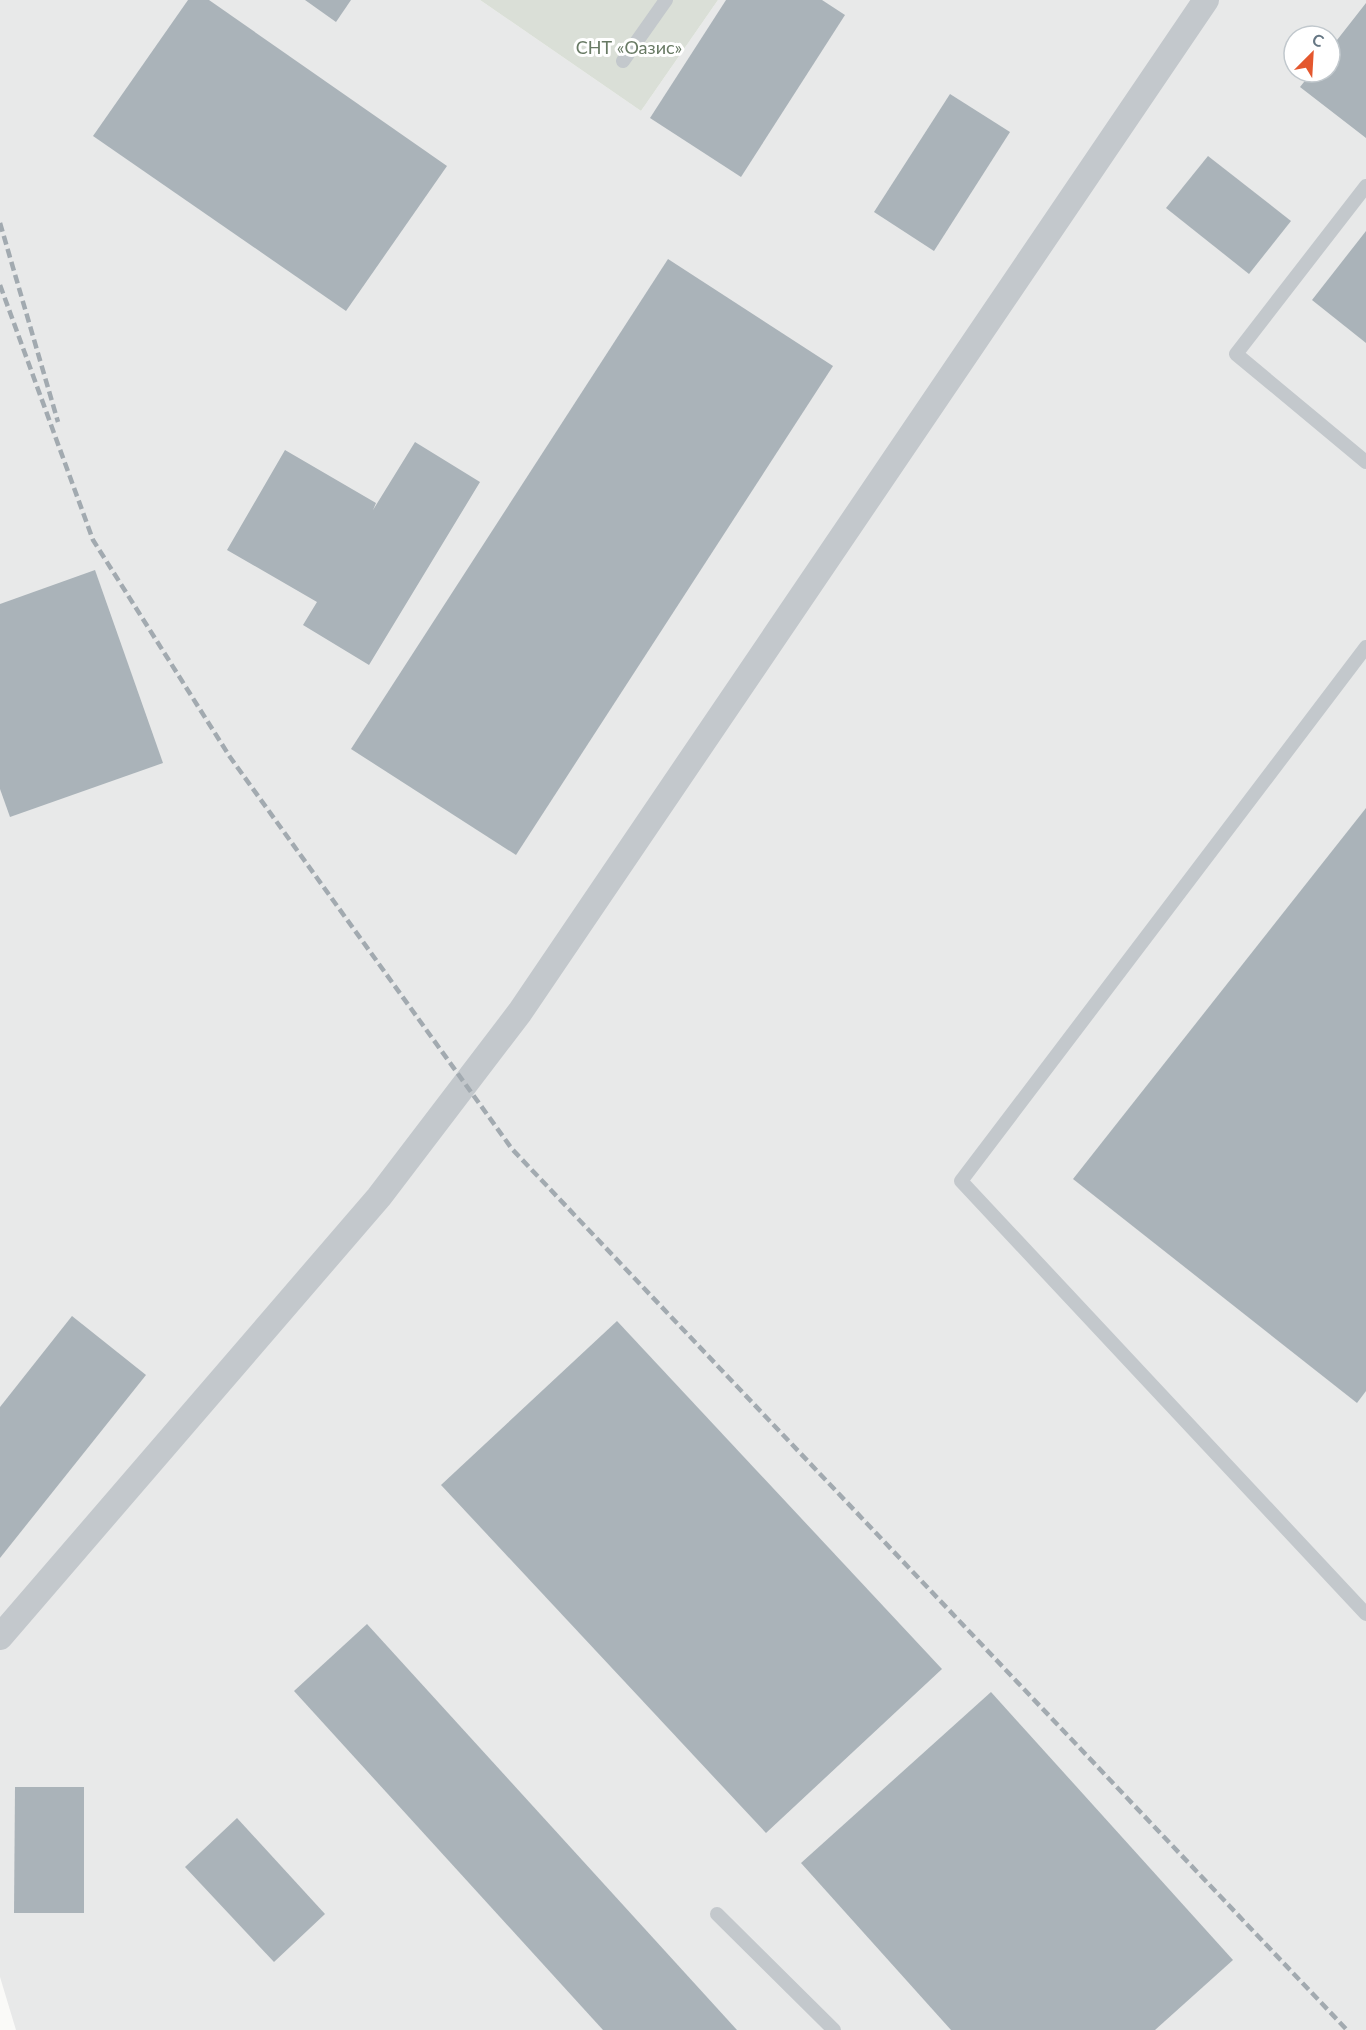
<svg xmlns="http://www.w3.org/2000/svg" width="1366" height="2030" viewBox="0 0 1366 2030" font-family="Lato,sans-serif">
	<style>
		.built { fill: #e8e9e9; fill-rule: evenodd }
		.green { fill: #dadfd7 }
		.building { fill: #aab3b9 }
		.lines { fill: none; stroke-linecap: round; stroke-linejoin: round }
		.service { stroke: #c3c8cc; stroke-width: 14 }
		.minor { stroke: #c3c8cc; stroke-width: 26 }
		.rail { stroke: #a2aab0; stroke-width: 4.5; stroke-dasharray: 9 4.5; stroke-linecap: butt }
		.labels { text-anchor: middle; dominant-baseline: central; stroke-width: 6; stroke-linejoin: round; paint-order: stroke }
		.park-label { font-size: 18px; fill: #687a64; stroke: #fff }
	</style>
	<rect width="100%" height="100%" fill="#fafaf8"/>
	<!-- built -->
	<path class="built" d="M0 0H480L641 111 718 0H1366V2030H16L0 1977ZM1294 36H1330V72H1294Z"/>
	<!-- green -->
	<path class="green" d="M480 0H718L641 111Z"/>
	<!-- building -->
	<g class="building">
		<path d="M188 0H209L447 166 346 311 93 136Z"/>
		<path d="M305 0H351L336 22Z"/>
		<path d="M726 0H822L845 15 741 177 650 118Z"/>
		<path d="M1366 3V138L1300 87 1312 72H1330V49Z"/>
		<path d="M950 94 1010 132 934 251 874 212Z"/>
		<path d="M1208 156 1291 221 1249 274 1166 208Z"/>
		<path d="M1366 231V343L1312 300Z"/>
		<path d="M668 259 833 366 516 855 351 749Z"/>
		<path d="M415 442 480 482 369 665 303 625 317 602 227 550 285 450 376 503 373 510Z"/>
		<path d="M95 570 163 763 10 817 0 789V604Z"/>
		<path d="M1366 808V1391L1357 1403 1073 1179Z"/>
		<path d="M72 1316 146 1375 0 1558V1407Z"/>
		<path d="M617 1321 942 1669 766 1833 441 1485Z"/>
		<path d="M367 1624 737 2030H603L294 1691Z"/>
		<path d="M991 1692 1233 1960 1155 2030H951L801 1863Z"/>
		<path d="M15 1787H84V1913H14Z"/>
		<path d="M237 1818 325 1914 274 1962 185 1867Z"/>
	</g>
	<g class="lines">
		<!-- service -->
		<g class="service">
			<path d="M623 61 666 0"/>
			<path d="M1366 186 1236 354 1366 462"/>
			<path d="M1366 647 961 1181 1366 1614"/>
			<path d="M717 1914 834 2030"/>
		</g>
		<!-- minor -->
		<path class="minor" d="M0 1637 379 1197 520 1012 1206 0"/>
		<!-- rail -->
		<g class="rail">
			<path d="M0 223 58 422"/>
			<path d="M0 285 93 540 230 757 512 1149 1347 2030"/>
		</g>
	</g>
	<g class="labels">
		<!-- park labels -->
		<g class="park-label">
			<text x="629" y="47">СНТ «Оазис»</text>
		</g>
	</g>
	<!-- north arrow -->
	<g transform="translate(1312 54) rotate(24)"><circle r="28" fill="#ffffff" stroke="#c1c8cd" stroke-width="1.5"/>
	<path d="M0-4.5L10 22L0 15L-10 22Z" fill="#e4572e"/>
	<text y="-9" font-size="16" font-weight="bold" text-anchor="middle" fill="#657683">С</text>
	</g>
</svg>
